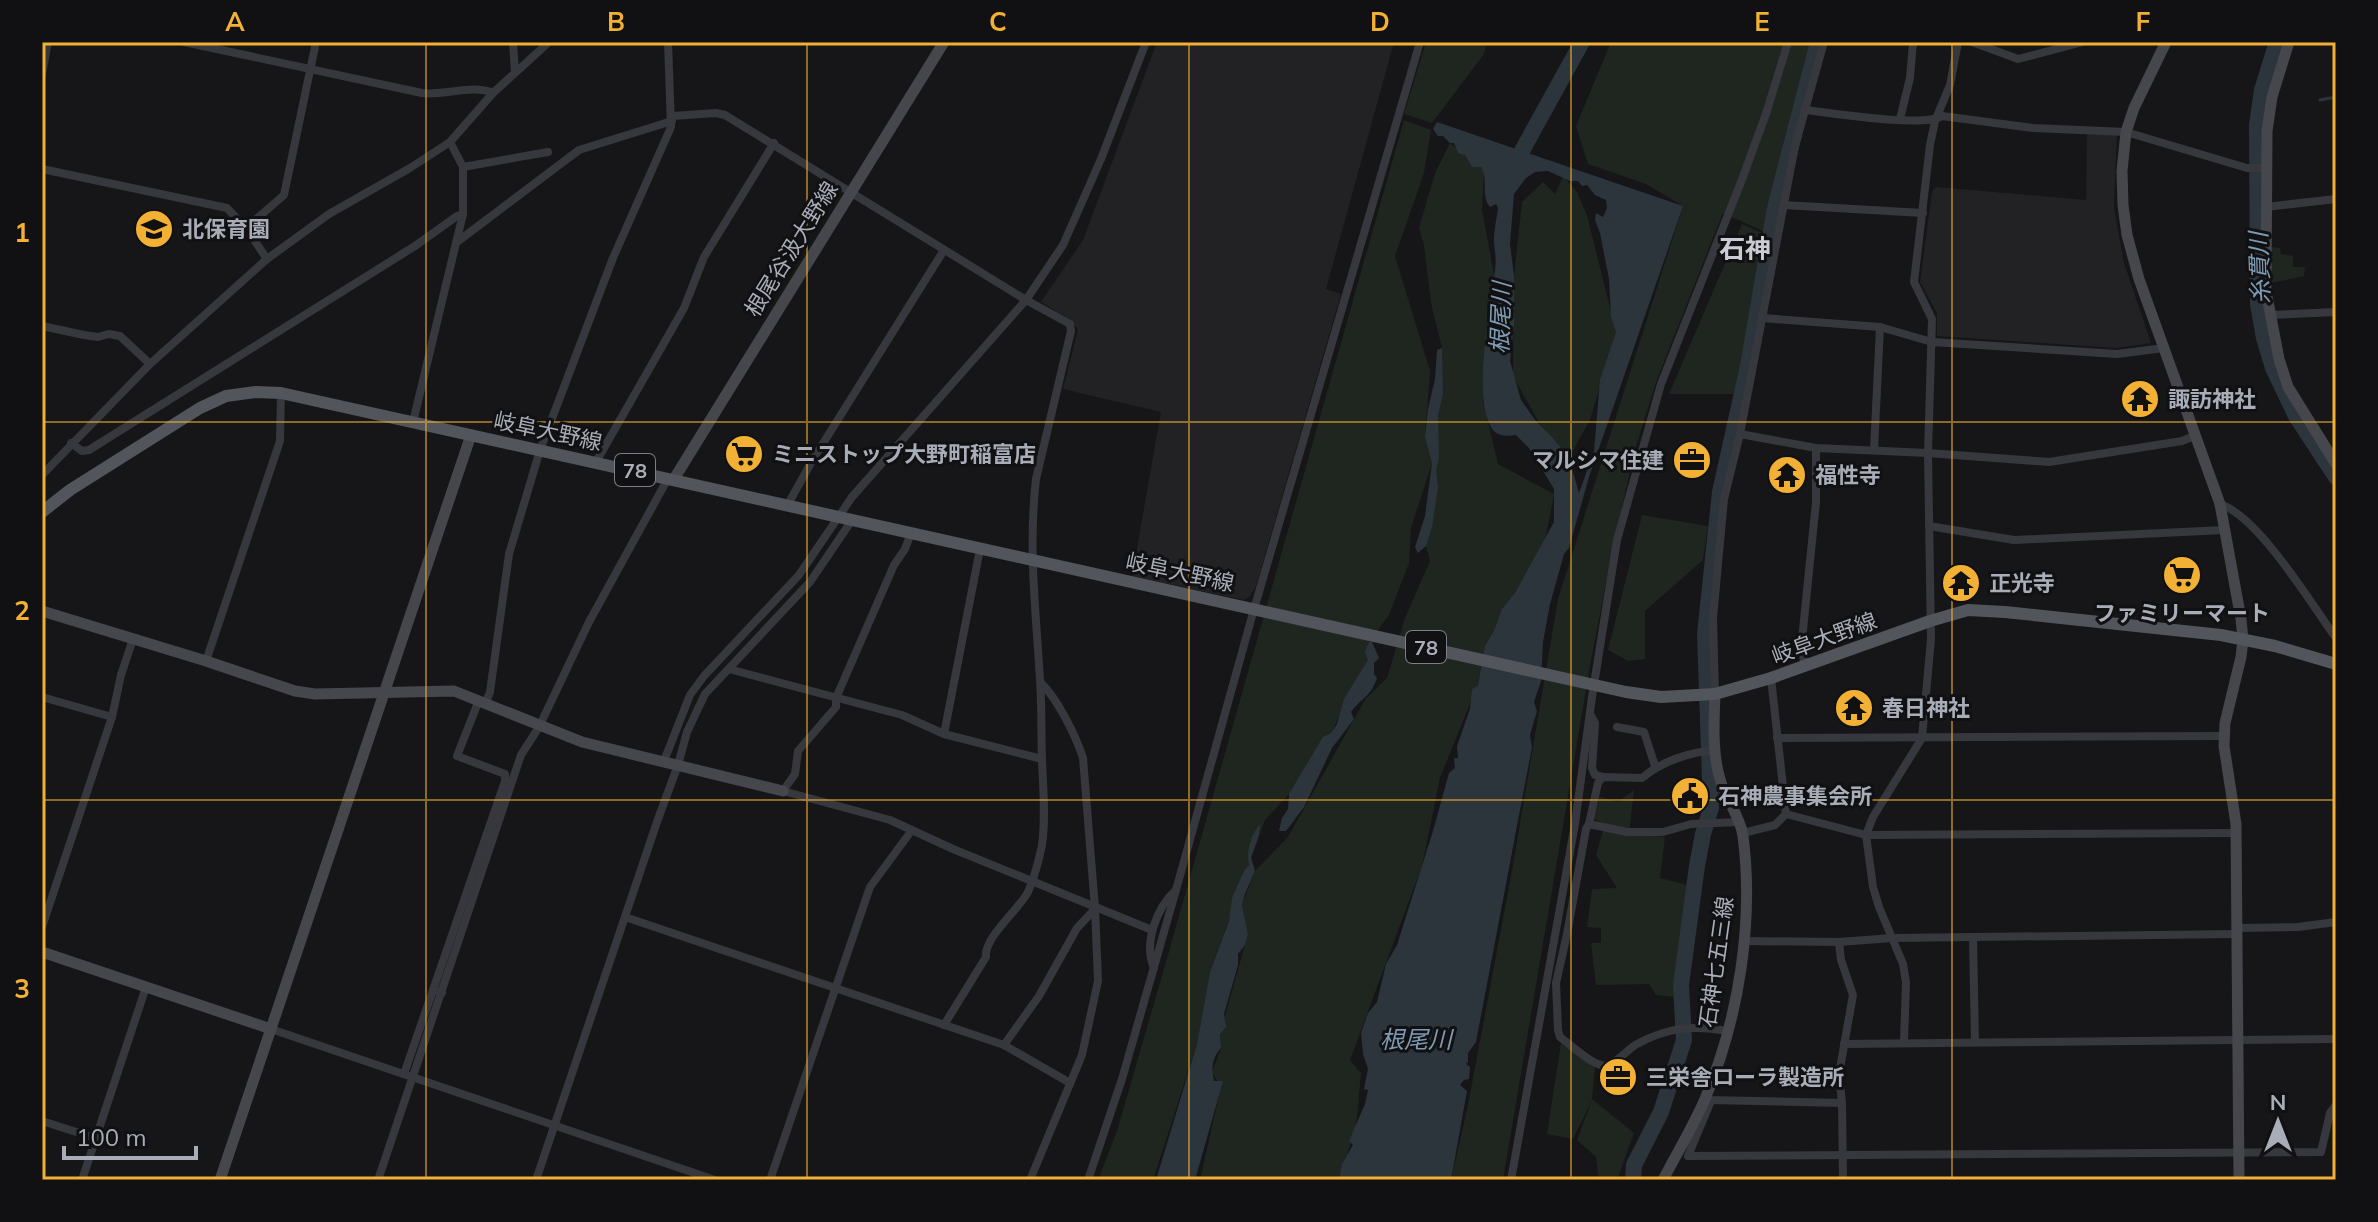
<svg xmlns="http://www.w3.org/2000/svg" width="2378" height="1222" viewBox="0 0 2378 1222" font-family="Mulish,'Noto Sans JP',sans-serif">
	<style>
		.built { fill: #222225 }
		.green { fill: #1e261f }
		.water { fill: #2c353c; fill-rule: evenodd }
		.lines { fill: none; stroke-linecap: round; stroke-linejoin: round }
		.stream { stroke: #2c353c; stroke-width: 3 }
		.river { stroke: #2c353c; stroke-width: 16 }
		.street { stroke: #37383d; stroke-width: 8 }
		.secondary { stroke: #45474d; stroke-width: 11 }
		.primary { stroke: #53555c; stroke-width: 12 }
		.grid { fill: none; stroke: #f2b134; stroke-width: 2; stroke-opacity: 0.55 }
		.labels { text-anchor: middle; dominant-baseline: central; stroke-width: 6; stroke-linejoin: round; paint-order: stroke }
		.shield { fill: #111113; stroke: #7b7e86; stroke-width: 2 }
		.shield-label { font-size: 20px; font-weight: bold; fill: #a8adb8 }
		.poi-label { font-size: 22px; font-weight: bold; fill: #a8adb8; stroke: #111113; text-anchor: start }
		.street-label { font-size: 22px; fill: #a8adb8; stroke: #111113 }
		.water-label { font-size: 24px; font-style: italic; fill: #7f9bb3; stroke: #111113 }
		.quarter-label { font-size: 26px; font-weight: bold; fill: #c9ccd4; stroke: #111113 }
		.neatline { fill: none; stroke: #f2b134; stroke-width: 3 }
		.grid-label { font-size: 26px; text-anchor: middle; font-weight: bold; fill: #f2b134 }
	</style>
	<rect width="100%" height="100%" fill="#161618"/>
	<!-- built -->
	<g class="built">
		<path d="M1157 42H1394L1326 289 1341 294 1256 586 1250 596 1244 600 1132 576 1161 412 1063 389 1078 330 1071 320 1041 302 1083 240Z"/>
		<path d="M2087 132H2117L2114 208 2124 263 2151 343 2116 348 1937 336V313L1920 282 1932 192 1936 187 2086 200Z"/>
	</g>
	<!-- green -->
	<g class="green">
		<path d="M1426 42H1487L1484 54 1432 123 1404 114Z"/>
		<path d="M1611 42H1815L1765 232 1723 213 1656 382 1634 453 1612 551 1590 666 1503 1180H1451L1468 1105 1513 865 1558 599 1683 206 1646 184 1588 164 1576 126Z"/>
		<path d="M1404 120 1431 130 1424 173 1395 256 1430 371 1425 437 1442 348 1431 303 1424 245 1419 228 1435 173 1450 143 1484 170 1482 210 1494 275 1483 401 1498 464 1554 494 1545 541 1471 701 1440 778 1422 866 1350 1060 1361 1073 1356 1127 1339 1180H1200L1221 1087 1212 1072 1221 1048 1220 1034 1248 934 1242 905 1255 871 1288 837 1366 698 1387 678 1405 618 1430 561 1426 546 1432 463 1411 528 1409 563 1389 615 1369 642 1368 660 1331 733 1289 794 1265 820 1210 972 1197 1044 1153 1180H1098L1117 1131 1166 962Z"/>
		<path d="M1563 176 1577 192 1587 215 1616 332 1590 420 1569 458 1541 426 1513 376 1514 276 1522 202 1543 182 1555 194Z"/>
		<path d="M1742 224 1769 236 1739 394H1669Z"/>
		<path d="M2271 247 2280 248 2281 254 2293 256V267H2305L2304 276 2271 283Z"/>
		<path d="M1642 515 1708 526 1703 560 1645 611V659L1628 661 1608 650Z"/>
		<path d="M1634 790 1629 834 1665 837 1660 878 1687 885 1675 997 1656 995 1649 984 1596 985 1591 943H1601V928L1587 927 1592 889 1617 888 1596 855 1605 824 1594 819 1600 797 1618 802Z"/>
		<path d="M1561 1043 1595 1067 1592 1099 1634 1133 1617 1180H1599L1596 1157 1577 1140 1592 1100 1573 1139 1547 1134Z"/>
	</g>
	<!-- water -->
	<g class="water">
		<path d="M1437 122 1683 206 1589 477 1569 548 1564 554 1550 604 1543 642 1541 681 1534 702 1537 711 1530 735 1532 747 1476 1042 1468 1053V1062L1466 1064 1470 1067 1469 1079 1464 1080 1460 1085 1467 1091 1451 1180H1339L1342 1164 1353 1145 1349 1141 1365 1104 1368 1090 1364 1089 1368 1069 1363 1054 1361 1033 1368 1013 1377 1002 1386 964 1397 945 1433 831 1449 773 1455 768 1454 758H1458L1457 746 1470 709 1472 689 1478 686 1485 646 1494 631 1502 609 1515 593 1554 522V489L1529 448 1516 435C1508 436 1499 437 1493 430 1471 403 1491 304 1495 270 1497 259 1494 249 1494 239 1494 229 1497 217 1498 208L1496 204 1490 207C1480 195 1489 180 1481 167H1472L1465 155 1458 153 1454 143H1450L1443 136H1438L1433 129ZM1548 171 1570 181H1578L1582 186 1587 185 1595 195 1606 200 1607 208 1603 217 1596 213 1595 220 1600 233 1609 279 1611 317 1616 332 1600 380 1594 451 1579 493 1569 458 1552 437 1535 420 1521 400 1510 361 1514 325V276L1510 244 1514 194 1526 178 1535 172Z"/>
		<path d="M1442 348 1443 394 1438 415 1439 458 1436 470 1438 488 1432 527 1426 546 1418 553 1415 547 1425 516 1432 463 1425 437 1428 409 1435 379 1437 350Z"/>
		<path d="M1369 642H1372L1379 658 1374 663V674L1377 678C1370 698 1363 696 1351 712L1354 719 1332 748 1304 807 1286 831H1279L1282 818 1288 809 1289 794 1323 737 1331 733 1337 724 1344 699 1368 660 1365 652Z"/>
		<path d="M1260 824 1259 835 1251 857 1255 871 1245 894 1242 905 1248 934 1245 945 1238 954V965L1224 1014 1226 1027 1220 1034 1221 1048C1212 1058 1211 1068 1214 1081H1223L1195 1180H1156L1197 1044 1210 972 1229 921 1232 898 1244 871 1249 865C1246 851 1251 835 1260 824Z"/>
	</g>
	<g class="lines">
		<!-- stream -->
		<path class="stream" d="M2320 100 2336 97"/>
		<!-- river -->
		<g class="river">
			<path d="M2277 42 2262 90 2257 125 2258 304 2264 338 2273 368 2296 416 2336 477"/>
			<path d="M1513 167 1582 42"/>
			<path d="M1633 1180 1634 1165 1661 1112 1684 1040 1681 985 1697 866 1703 834 1711 808 1705 634 1720 492 1748 366 1775 208 1818 42"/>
		</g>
		<!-- street -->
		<g class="street">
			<path d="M184 42 422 93C445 96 472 84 493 93"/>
			<path d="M513 42 515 72"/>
			<path d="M1972 42 2018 59 2083 42"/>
			<path d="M42 74 48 42"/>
			<path d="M1805 110C1832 113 1923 128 1942 116L2033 128 2126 132 2247 168H2266"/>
			<path d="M672 116 716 113 725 115 1026 300 1070 324 1071 331 1036 479C1028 550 1036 611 1040 680 1042 707 1041 733 1042 760 1043 788 1046 817 1042 845 1039 860 1034 878 1028 892 1018 911 984 937 986 957L944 1025"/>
			<path d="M1900 119 1910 78 1913 42"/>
			<path d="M463 167 548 152"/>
			<path d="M42 169 227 208 246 228 267 259"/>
			<path d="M1784 205 1923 213"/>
			<path d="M2265 207 2336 199"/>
			<path d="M246 228 284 195 316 42"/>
			<path d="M457 242 579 150 672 121"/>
			<path d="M2269 315 2336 312"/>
			<path d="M1762 318 1880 327 1932 342 2117 354 2164 348"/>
			<path d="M42 326 84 335 98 337 109 334 120 336 150 364"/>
			<path d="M413 422 463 214V167L450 142"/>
			<path d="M1740 434 1816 448 1928 453 2049 462 2182 441 2194 436"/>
			<path d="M71 443 82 451 89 450 415 246 457 216 463 214"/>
			<path d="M1874 450 1880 327"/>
			<path d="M596 462 684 308 704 257 774 143"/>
			<path d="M42 475 150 364 267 259 329 214 410 168 450 142 493 93 549 42"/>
			<path d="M2220 504C2259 517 2310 602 2336 638"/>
			<path d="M787 506 812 461 944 250"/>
			<path d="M1929 526 2014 540 2224 530"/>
			<path d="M911 533 905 549 894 565 836 698V707L798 751 795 774 783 791 890 820 953 849 1152 930"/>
			<path d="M206 661 280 441 281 393"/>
			<path d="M1804 664 1802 640 1816 502V448"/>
			<path d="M729 669 902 715 944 734 1042 759"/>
			<path d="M1771 678 1786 814"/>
			<path d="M1715 694 1713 618 1724 499 1740 434 1795 146 1824 42"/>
			<path d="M42 697 112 717"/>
			<path d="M479 700 457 756 505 774V781L507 782"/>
			<path d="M486 702 490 692 509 554 540 450 613 258 671 127 668 42"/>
			<path d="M1590 714 1595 723 1592 768 1595 775 1603 777"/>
			<path d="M1617 727 1644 732 1655 766"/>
			<path d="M944 734 980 549"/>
			<path d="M1777 738 2224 736"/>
			<path d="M664 761 690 695 704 676 799 575 852 497 1026 300 1063 245 1101 159 1146 42"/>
			<path d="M1786 814 1866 835 2236 833"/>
			<path d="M1589 824 1598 783 1603 777 1642 778C1662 761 1690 752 1716 750"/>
			<path d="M1743 833 1775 825 1786 814"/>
			<path d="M625 917 1004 1045 1070 1083"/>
			<path d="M42 927 112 717 121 675 133 639"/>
			<path d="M2237 928 2298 927 2336 922"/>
			<path d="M1973 937 1975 1042"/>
			<path d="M1743 941 1839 942 1892 938 2237 934"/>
			<path d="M1839 942 1841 960 1853 995 1839 1074 1842 1103 1843 1180"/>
			<path d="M1154 968C1143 943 1157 907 1176 890L1254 609 1420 42"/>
			<path d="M442 993 433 990 505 781"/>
			<path d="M271 1029 715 1180"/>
			<path d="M1727 1031C1694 1025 1668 1027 1637 1044 1627 1049 1613 1069 1601 1065 1590 1063 1570 1044 1560 1037L1558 1030 1556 983 1567 934 1586 829 1589 824 1627 832H1663L1691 824 1740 822"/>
			<path d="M1904 1042 1906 982 1903 964 1879 907 1873 887 1866 835 1873 817 1922 738 1931 639 1928 453 1932 319 1914 282 1930 145 1935 121 1950 85 1958 42"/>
			<path d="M1844 1044 2336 1039"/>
			<path d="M1004 1045 1039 996 1077 928 1095 909"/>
			<path d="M404 1074 433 990"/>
			<path d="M1707 1100 1842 1103"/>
			<path d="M1711 1101 1688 1156 2321 1152 2330 1113 2336 1105"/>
			<path d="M42 1121 95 1138"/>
			<path d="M82 1180 146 987"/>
			<path d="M378 1180 521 755 539 727 589 622 666 482 671 480"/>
			<path d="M536 1180 658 819 678 765 687 732 705 694 810 582 852 520"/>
			<path d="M770 1180 870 887 912 830"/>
			<path d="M1030 1180 1082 1055 1098 981 1095 908 1083 758C1076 736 1057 698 1041 683"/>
			<path d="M1088 1180 1122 1079 1176 890"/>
			<path d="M1511 1180 1575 824 1592 697 1617 540 1661 384 1741 182 1766 114 1788 42"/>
		</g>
		<!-- secondary -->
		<g class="secondary">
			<path d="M2166 42 2134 108 2126 132 2122 171 2123 205 2127 235 2139 279 2220 504 2241 619 2243 640 2241 657 2225 723 2224 746 2236 824 2239 1180"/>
			<path d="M2289 42 2272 97 2267 131 2266 291 2279 359 2288 387 2336 464"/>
			<path d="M674 479 944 42"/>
			<path d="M42 611 206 661 295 691 315 694 454 691 582 742 783 791"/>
			<path d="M42 952 271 1029"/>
			<path d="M220 1180 471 435"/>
			<path d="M1663 1180C1677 1153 1693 1127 1705 1099 1739 1018 1754 922 1743 836 1740 815 1725 799 1720 779 1712 753 1714 721 1715 694"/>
		</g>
		<!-- primary -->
		<path class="primary" d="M42 512 70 490 200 408 226 396 256 392 281 393 1626 692 1661 697 1715 694 1771 678 1930 621 1968 610 2005 612 2221 635 2275 646 2336 664"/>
	</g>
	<!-- grid -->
	<path class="grid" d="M426 42V1180M807 42V1180M1189 42V1180M1571 42V1180M1952 42V1180M42 422H2336M42 800H2336"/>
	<!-- icons -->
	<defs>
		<g id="school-disc" transform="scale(2)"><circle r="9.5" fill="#f2b134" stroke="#111113"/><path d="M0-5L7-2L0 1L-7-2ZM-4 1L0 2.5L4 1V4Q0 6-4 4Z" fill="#111"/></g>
		<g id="temple-disc" transform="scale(2)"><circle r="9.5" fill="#f2b134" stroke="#111113"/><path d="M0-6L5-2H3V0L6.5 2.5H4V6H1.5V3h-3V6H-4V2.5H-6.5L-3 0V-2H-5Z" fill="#111"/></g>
		<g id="supermarket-disc" transform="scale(2)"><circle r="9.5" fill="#f2b134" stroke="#111113"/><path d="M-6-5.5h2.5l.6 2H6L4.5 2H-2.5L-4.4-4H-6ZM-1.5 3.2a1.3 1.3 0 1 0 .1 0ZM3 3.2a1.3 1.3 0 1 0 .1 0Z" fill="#111"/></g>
		<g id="office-disc" transform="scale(2)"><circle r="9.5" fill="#f2b134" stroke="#111113"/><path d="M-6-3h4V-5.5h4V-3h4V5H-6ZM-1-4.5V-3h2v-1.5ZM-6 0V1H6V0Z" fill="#111"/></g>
		<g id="civic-disc" transform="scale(2)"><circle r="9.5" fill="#f2b134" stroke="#111113"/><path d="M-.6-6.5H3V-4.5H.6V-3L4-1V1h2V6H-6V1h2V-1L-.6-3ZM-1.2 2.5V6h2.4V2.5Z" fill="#111"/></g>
	</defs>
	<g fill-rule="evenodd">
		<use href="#school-disc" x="154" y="229"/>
		<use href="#temple-disc" x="2140" y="399"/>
		<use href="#supermarket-disc" x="744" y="454"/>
		<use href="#office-disc" x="1692" y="460"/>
		<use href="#temple-disc" x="1787" y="475"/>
		<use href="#supermarket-disc" x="2182" y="575"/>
		<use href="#temple-disc" x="1961" y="583"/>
		<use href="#temple-disc" x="1854" y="708"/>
		<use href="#civic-disc" x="1690" y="796"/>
		<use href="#office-disc" x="1618" y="1077"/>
	</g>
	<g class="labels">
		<!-- shield labels -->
		<g class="shield">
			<rect x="615" y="454" width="40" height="32" rx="6"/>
			<rect x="1406" y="631" width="40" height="32" rx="6"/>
		</g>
		<g class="shield-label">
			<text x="635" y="470">78</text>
			<text x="1426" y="647">78</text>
		</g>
		<!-- poi labels -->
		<g class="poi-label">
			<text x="182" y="229">北保育園</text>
			<text x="2168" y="399">諏訪神社</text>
			<text x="772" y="454">ミニストップ大野町稲富店</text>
			<text x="1664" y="460" text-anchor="end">マルシマ住建</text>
			<text x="1815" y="475">福性寺</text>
			<text x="1989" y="583">正光寺</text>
			<text x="2182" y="613" text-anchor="middle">ファミリーマート</text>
			<text x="1882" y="708">春日神社</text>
			<text x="1718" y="796">石神農事集会所</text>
			<text x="1646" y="1077">三栄舎ローラ製造所</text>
		</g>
		<!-- street labels -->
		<g class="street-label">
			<text transform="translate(791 249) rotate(-58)">根尾谷汲大野線</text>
			<text transform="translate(548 431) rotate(12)">岐阜大野線</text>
			<text transform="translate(1180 572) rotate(12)">岐阜大野線</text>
			<text transform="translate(1824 638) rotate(-20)">岐阜大野線</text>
			<text transform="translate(1716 962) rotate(-82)">石神七五三線</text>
		</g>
		<!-- water labels -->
		<g class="water-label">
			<text transform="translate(2259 268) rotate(-92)">糸貫川</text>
			<text transform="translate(1500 318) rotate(-88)">根尾川</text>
			<text x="1416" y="1039">根尾川</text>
		</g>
		<!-- quarter labels -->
		<g class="quarter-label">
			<text x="1745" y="248">石神</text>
		</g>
	</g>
	<!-- border -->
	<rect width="2378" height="1222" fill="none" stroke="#111113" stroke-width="88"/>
	<!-- north arrow -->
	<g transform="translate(2278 1122)" stroke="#111113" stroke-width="6" paint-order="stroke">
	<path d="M0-6L14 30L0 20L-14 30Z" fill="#a8adb8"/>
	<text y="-12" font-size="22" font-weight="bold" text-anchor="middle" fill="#a8adb8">N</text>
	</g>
	<!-- scale -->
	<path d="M64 1146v12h132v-12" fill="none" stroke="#a8adb8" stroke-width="4"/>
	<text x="76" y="1146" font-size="24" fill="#a8adb8" stroke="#111113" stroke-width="6" paint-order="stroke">100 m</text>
	<rect x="44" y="44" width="2290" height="1134" class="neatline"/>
	<g class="grid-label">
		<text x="235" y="31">A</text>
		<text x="616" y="31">B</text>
		<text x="998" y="31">C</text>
		<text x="1380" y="31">D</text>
		<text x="1762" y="31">E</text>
		<text x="2143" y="31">F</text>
		<text x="22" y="242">1</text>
		<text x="22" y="620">2</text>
		<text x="22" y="998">3</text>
	</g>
</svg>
